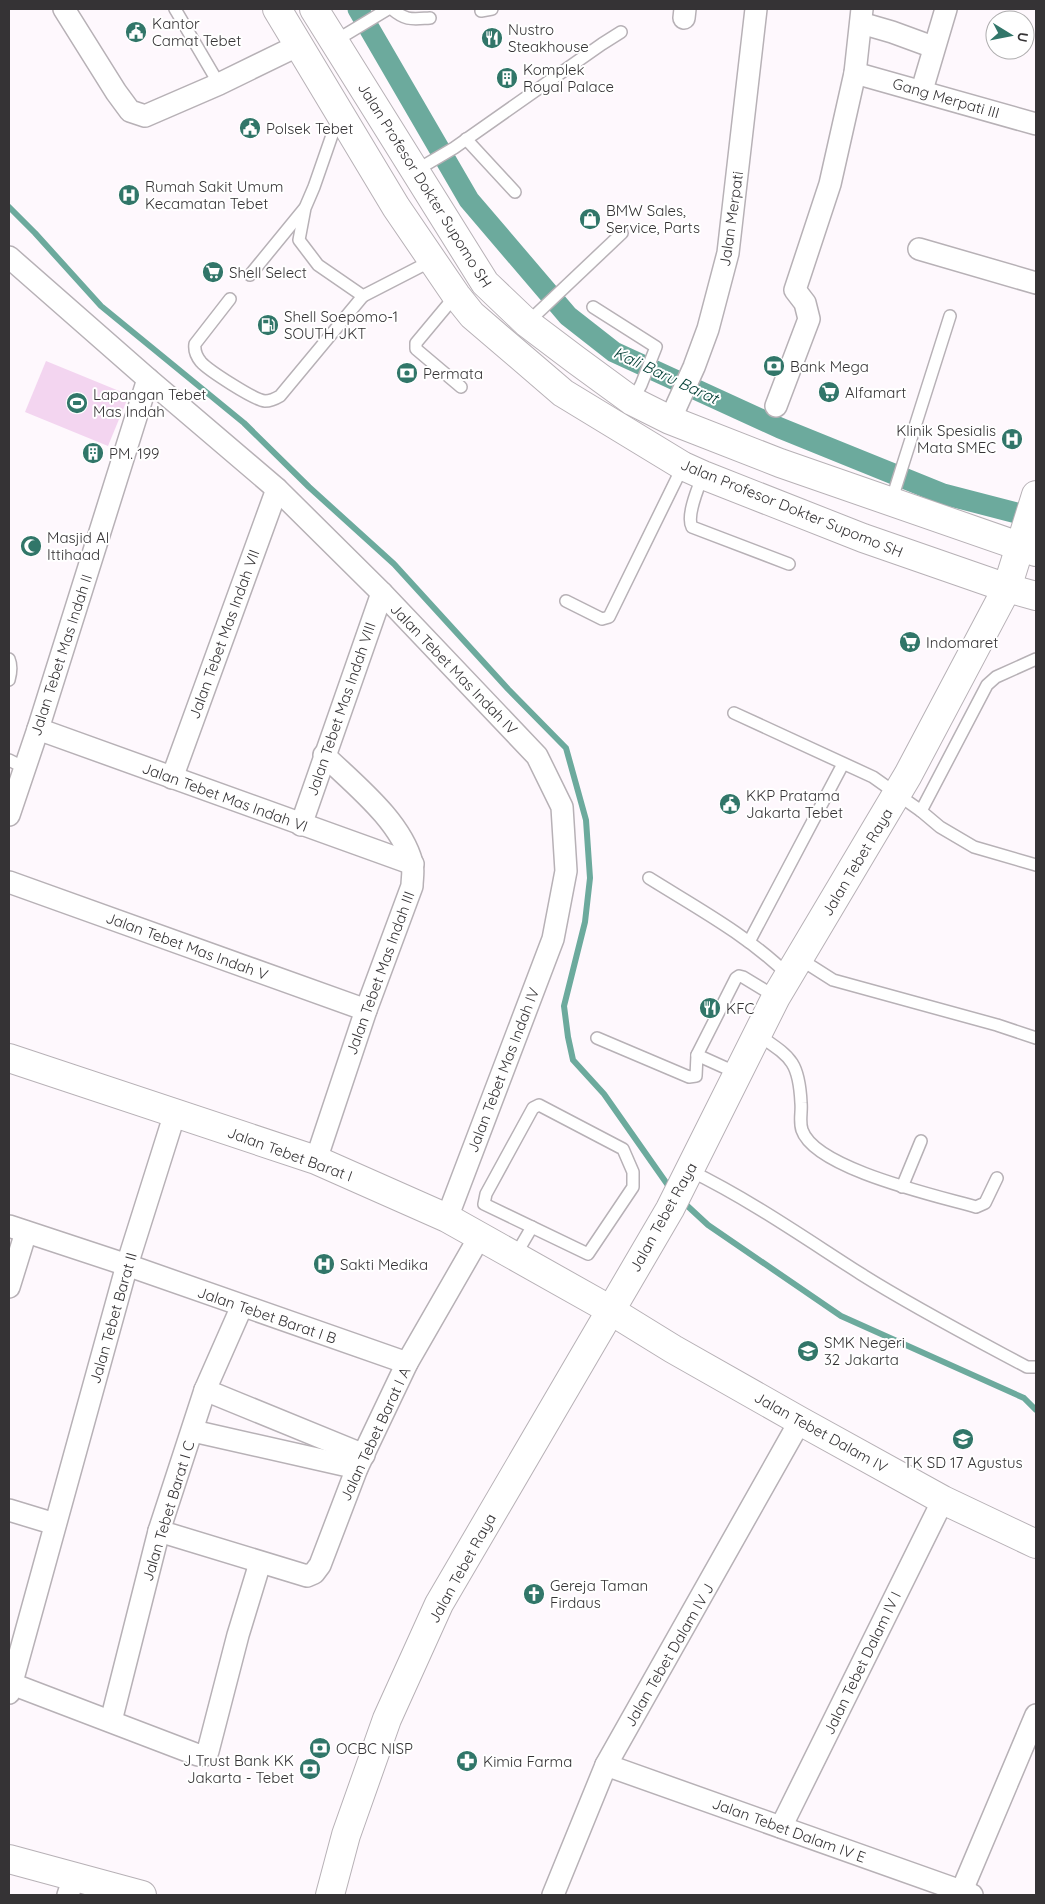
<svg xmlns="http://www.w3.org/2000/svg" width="1045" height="1904" viewBox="0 0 1045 1904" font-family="Quicksand,sans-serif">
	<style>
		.green { fill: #f3d5f0 }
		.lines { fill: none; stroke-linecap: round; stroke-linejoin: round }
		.stream { stroke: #6caa9d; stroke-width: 6 }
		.canal { stroke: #6caa9d; stroke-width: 21 }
		.lane-casing { stroke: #b7b1b6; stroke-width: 14 }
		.street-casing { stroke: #b7b1b6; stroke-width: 24 }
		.secondary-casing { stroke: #b7b1b6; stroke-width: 30 }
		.primary-casing { stroke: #b7b1b6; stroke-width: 30 }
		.lane { stroke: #fff; stroke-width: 11 }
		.street { stroke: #fff; stroke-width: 21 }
		.secondary { stroke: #fff; stroke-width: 28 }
		.primary { stroke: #fff; stroke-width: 28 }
		.labels { text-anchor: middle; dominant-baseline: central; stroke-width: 4; stroke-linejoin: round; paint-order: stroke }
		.poi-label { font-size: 15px; fill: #353335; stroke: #fff; text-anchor: start }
		.street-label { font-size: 15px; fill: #353335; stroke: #fff }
		.water-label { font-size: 16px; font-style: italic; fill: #023e35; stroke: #fff }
	</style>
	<rect width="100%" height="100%" fill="#fef8fd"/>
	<!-- green -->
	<path class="green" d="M46 361 129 395 108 446 25 412Z"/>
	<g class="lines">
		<!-- stream -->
		<g class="stream">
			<path d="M9 207 35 233 101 306 244 423 309 487 394 564 508 689 566 748 586 820 590 878 585 922 564 1006 568 1037 573 1060 604 1094 672 1191"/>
			<path d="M681 1200 708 1225 841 1316 1024 1398 1036 1410"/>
		</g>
		<!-- canal -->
		<path class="canal" d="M358 9 469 200 568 316 614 352 780 428 943 494 1036 518"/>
		<!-- lane casing -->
		<g class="lane-casing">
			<g id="lane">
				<path d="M175 9 219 84"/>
				<path d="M392 9C406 21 412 19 430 18"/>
				<path d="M481 11 492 9"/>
				<path d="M335 41 388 9"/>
				<path d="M339 115 314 187 305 208 299 240 318 265 363 296 433 260"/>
				<path d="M466 139 515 192"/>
				<path d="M415 171 454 148 602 44 621 32"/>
				<path d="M250 275 304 209"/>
				<path d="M456 295 416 343V349L461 387"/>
				<path d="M230 299 195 344C194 351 196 356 201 362 208 370 254 400 265 401 271 401 275 399 280 396L363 296"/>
				<path d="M593 307 656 347 641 385 632 401"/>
				<path d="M527 323 622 233"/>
				<path d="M703 475C698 488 686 516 692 527L789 564"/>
				<path d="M891 502 950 316"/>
				<path d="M566 601 602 619 609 617 683 466"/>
				<path d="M9 659C12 666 11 673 9 680"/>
				<path d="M734 713 873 777 921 811 987 685 996 677 1036 659"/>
				<path d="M9 760 25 768"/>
				<path d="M921 811 940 827 974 847 1036 865"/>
				<path d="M649 878C697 908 749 936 789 976"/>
				<path d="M749 942 843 764"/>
				<path d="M800 959 833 980 997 1025 1036 1038"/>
				<path d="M757 1034C790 1057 799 1060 801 1103 802 1112 799 1121 802 1130 815 1169 938 1196 976 1207L985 1203 997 1178"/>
				<path d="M597 1038 689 1077 696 1076 697 1055 736 978 739 976 743 977 776 997"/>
				<path d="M697 1055 737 1073"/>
				<path d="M539 1105 623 1149 633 1172V1187L588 1254 484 1204 486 1194 533 1108Z"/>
				<path d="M689 1170C752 1201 803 1237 861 1274 915 1308 971 1337 1027 1367H1036"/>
				<path d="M902 1187 921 1141"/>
				<path d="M515 1256 532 1227"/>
			</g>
		</g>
		<!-- street casing -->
		<g class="street-casing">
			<g id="street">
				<path d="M64 9 116 92 130 111 145 116 219 84 299 45"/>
				<path d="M684 18 685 9"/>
				<path d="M861 23 892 32 933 47"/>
				<path d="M855 73 1036 124"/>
				<path d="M922 90 946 9"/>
				<path d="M919 249 1036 283"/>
				<path d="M9 257 148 379 277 489 382 593 537 756 562 807 566 871 553 939 447 1218"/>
				<path d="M776 406 809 319 805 303 795 290 830 184 855 73 862 9"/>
				<path d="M670 420 694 367 708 329 728 253 756 9"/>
				<path d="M38 729 413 864"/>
				<path d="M172 778 277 489"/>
				<path d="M9 815 38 729 148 379"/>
				<path d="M301 825 382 593"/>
				<path d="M9 882 366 1010"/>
				<path d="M316 1160 366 1010 412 886C412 879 414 870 412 863 401 821 355 785 324 755"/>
				<path d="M9 1226 127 1265 407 1363"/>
				<path d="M9 1287 26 1232"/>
				<path d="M205 1390 364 1455"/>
				<path d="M193 1431 357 1468"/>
				<path d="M9 1510 55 1524"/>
				<path d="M159 1531 307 1576 314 1573 320 1565 357 1468 407 1363 480 1236"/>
				<path d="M12 1684 198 1755H205L208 1751 238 1635 260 1563"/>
				<path d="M9 1693 127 1265 175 1113"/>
				<path d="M111 1721 159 1531 205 1390 242 1306"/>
				<path d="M606 1765 972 1895"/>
				<path d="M781 1827 943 1500"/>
				<path d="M68 1895 74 1877"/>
				<path d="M553 1895 606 1765 800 1421"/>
				<path d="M960 1895 1036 1715"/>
			</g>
		</g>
		<!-- secondary casing -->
		<g class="secondary-casing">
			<g id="secondary">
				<path d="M9 1058 316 1160 447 1218 600 1304 673 1349 800 1421 943 1500 1036 1544"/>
				<path d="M9 1859 142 1895"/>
				<path d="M330 1895 346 1835 387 1719 439 1604 670 1209 776 997 908 775 1007 588 1036 495"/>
			</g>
		</g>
		<!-- primary casing -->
		<g class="primary-casing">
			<g id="primary">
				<path d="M277 9 396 207 456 295 472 315 563 393 683 466 703 475 863 538 1007 588 1036 596"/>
				<path d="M314 9 485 283 527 323 576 360 632 401 670 420 780 463 1036 552"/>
			</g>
		</g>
		<!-- lane -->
		<use href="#lane" class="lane"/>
		<!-- street -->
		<use href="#street" class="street"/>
		<!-- secondary -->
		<use href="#secondary" class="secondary"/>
		<!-- primary -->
		<use href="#primary" class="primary"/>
	</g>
	<!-- icons -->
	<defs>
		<g id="civic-disc" transform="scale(1.125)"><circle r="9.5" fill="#317669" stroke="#fff"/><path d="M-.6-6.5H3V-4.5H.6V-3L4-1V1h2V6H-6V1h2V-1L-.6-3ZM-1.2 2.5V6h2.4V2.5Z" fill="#fff"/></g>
		<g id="restaurant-disc" transform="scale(1.125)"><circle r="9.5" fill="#317669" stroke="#fff"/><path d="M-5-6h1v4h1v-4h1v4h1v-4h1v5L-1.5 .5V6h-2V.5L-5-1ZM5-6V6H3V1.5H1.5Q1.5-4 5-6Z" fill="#fff"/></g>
		<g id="building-disc" transform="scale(1.125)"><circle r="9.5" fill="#317669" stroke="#fff"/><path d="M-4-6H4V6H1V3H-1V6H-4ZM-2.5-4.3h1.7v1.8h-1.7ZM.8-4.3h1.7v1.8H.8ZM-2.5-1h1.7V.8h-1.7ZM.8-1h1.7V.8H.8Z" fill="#fff"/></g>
		<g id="hospital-disc" transform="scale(1.125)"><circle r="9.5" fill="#317669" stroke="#fff"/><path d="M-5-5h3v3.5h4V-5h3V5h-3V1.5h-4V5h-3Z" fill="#fff"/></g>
		<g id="shop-disc" transform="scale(1.125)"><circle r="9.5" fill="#317669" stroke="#fff"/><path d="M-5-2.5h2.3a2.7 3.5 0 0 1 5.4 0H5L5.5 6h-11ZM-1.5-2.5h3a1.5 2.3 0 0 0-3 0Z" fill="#fff"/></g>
		<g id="supermarket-disc" transform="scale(1.125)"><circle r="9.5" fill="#317669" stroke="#fff"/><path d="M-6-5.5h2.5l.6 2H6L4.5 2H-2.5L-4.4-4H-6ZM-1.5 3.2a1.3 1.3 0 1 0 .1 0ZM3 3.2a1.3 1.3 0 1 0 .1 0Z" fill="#fff"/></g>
		<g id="fuel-disc" transform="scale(1.125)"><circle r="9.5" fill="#317669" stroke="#fff"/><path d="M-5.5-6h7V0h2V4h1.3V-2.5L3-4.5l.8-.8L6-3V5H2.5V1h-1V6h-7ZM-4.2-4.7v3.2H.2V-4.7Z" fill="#fff"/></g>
		<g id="bank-disc" transform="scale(1.125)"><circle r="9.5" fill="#317669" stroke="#fff"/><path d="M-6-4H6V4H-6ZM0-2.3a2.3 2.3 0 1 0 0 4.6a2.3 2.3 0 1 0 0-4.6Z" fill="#fff"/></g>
		<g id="stadium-disc" transform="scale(1.125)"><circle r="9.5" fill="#317669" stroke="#fff"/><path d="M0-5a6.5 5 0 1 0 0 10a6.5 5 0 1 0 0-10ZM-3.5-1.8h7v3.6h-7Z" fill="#fff"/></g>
		<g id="mosque-disc" transform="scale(1.125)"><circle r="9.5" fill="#317669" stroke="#fff"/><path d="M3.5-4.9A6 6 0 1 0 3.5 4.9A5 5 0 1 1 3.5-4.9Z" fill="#fff"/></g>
		<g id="school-disc" transform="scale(1.125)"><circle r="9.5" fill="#317669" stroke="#fff"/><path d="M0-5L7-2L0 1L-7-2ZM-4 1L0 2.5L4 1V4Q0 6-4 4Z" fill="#fff"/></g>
		<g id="church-disc" transform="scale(1.125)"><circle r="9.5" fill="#317669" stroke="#fff"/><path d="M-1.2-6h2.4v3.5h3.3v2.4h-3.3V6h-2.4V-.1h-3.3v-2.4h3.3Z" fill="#fff"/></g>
		<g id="pharmacy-disc" transform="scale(1.125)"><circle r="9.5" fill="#317669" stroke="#fff"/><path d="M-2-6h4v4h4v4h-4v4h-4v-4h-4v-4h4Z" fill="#fff"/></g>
	</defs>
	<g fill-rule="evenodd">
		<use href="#civic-disc" x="136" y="32"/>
		<use href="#restaurant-disc" x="492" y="38"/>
		<use href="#building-disc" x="507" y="78"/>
		<use href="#civic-disc" x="250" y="128"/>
		<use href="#hospital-disc" x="129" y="195"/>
		<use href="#shop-disc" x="590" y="219"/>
		<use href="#supermarket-disc" x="213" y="272"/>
		<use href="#fuel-disc" x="268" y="325"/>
		<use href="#bank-disc" x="774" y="366"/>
		<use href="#bank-disc" x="407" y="373"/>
		<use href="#supermarket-disc" x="829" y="392"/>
		<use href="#stadium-disc" x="77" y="403"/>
		<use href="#hospital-disc" x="1012" y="439"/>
		<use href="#building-disc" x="93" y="453"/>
		<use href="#mosque-disc" x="31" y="546"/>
		<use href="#supermarket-disc" x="910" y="642"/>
		<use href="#civic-disc" x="730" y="804"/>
		<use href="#restaurant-disc" x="710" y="1008"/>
		<use href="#hospital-disc" x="324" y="1264"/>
		<use href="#school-disc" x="808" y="1351"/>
		<use href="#school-disc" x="963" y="1439"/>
		<use href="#church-disc" x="534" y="1594"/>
		<use href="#bank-disc" x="320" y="1748"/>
		<use href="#pharmacy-disc" x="467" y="1761"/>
		<use href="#bank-disc" x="310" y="1769"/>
	</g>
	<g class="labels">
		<!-- poi labels -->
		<g class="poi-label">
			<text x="152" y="23">Kantor<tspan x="152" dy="17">Camat Tebet</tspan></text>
			<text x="508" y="29">Nustro<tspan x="508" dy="17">Steakhouse</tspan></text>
			<text x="523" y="69">Komplek<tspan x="523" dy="17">Royal Palace</tspan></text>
			<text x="266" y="128">Polsek Tebet</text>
			<text x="145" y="186">Rumah Sakit Umum<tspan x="145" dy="17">Kecamatan Tebet</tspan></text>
			<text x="606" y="210">BMW Sales,<tspan x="606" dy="17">Service, Parts</tspan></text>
			<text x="229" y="272">Shell Select</text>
			<text x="284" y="316">Shell Soepomo-1<tspan x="284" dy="17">SOUTH JKT</tspan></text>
			<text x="790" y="366">Bank Mega</text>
			<text x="423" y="373">Permata</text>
			<text x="845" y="392">Alfamart</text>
			<text x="93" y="394">Lapangan Tebet<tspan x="93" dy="17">Mas Indah</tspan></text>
			<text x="996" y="430" text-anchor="end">Klinik Spesialis<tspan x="996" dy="17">Mata SMEC</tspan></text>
			<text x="109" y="453">PM. 199</text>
			<text x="47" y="537">Masjid Al<tspan x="47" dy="17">Ittihaad</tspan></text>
			<text x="926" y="642">Indomaret</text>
			<text x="746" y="795">KKP Pratama<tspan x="746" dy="17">Jakarta Tebet</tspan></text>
			<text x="726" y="1008">KFC</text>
			<text x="340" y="1264">Sakti Medika</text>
			<text x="824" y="1342">SMK Negeri<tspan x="824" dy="17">32 Jakarta</tspan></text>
			<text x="963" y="1462" text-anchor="middle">TK SD 17 Agustus</text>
			<text x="550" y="1585">Gereja Taman<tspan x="550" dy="17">Firdaus</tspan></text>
			<text x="336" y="1748">OCBC NISP</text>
			<text x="294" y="1760" text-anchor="end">J Trust Bank KK<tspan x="294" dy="17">Jakarta - Tebet</tspan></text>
			<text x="483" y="1761">Kimia Farma</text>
		</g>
		<!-- street labels -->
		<g class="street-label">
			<text transform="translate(946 98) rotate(16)">Gang Merpati III</text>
			<text transform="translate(425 185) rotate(58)">Jalan Profesor Dokter Supomo SH</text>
			<text transform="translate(731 219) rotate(-82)">Jalan Merpati</text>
			<text transform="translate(792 508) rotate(22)">Jalan Profesor Dokter Supomo SH</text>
			<text transform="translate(224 634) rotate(-70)">Jalan Tebet Mas Indah VII</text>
			<text transform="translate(61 655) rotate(-72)">Jalan Tebet Mas Indah II</text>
			<text transform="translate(454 669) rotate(46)">Jalan Tebet Mas Indah IV</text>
			<text transform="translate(341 709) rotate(-71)">Jalan Tebet Mas Indah VIII</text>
			<text transform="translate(225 797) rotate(20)">Jalan Tebet Mas Indah VI</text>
			<text transform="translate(857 862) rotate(-59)">Jalan Tebet Raya</text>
			<text transform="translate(187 946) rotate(20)">Jalan Tebet Mas Indah V</text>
			<text transform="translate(380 973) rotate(-70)">Jalan Tebet Mas Indah III</text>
			<text transform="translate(503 1070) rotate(-69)">Jalan Tebet Mas Indah IV</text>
			<text transform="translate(290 1154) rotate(20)">Jalan Tebet Barat I</text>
			<text transform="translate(663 1217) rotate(-61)">Jalan Tebet Raya</text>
			<text transform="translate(267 1315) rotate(19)">Jalan Tebet Barat I B</text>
			<text transform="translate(113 1318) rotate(-74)">Jalan Tebet Barat II</text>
			<text transform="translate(821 1432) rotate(29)">Jalan Tebet Dalam IV</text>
			<text transform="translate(375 1434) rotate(-65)">Jalan Tebet Barat I A</text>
			<text transform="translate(168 1511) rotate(-73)">Jalan Tebet Barat I C</text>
			<text transform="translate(462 1568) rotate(-61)">Jalan Tebet Raya</text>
			<text transform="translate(669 1655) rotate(-60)">Jalan Tebet Dalam IV J</text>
			<text transform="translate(862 1663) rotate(-64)">Jalan Tebet Dalam IV I</text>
			<text transform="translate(789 1830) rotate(20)">Jalan Tebet Dalam IV E</text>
		</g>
		<!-- water labels -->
		<g class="water-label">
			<text transform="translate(666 375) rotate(25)">Kali Baru Barat</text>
		</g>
	</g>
	<!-- border -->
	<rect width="1045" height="1904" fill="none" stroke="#353335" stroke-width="20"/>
	<!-- north arrow -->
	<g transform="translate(1010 35) rotate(100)"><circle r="24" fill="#ffffff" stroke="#aeadae"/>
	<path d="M0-4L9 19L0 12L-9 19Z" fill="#317669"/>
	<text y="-8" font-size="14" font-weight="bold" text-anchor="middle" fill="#353335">U</text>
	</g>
</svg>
